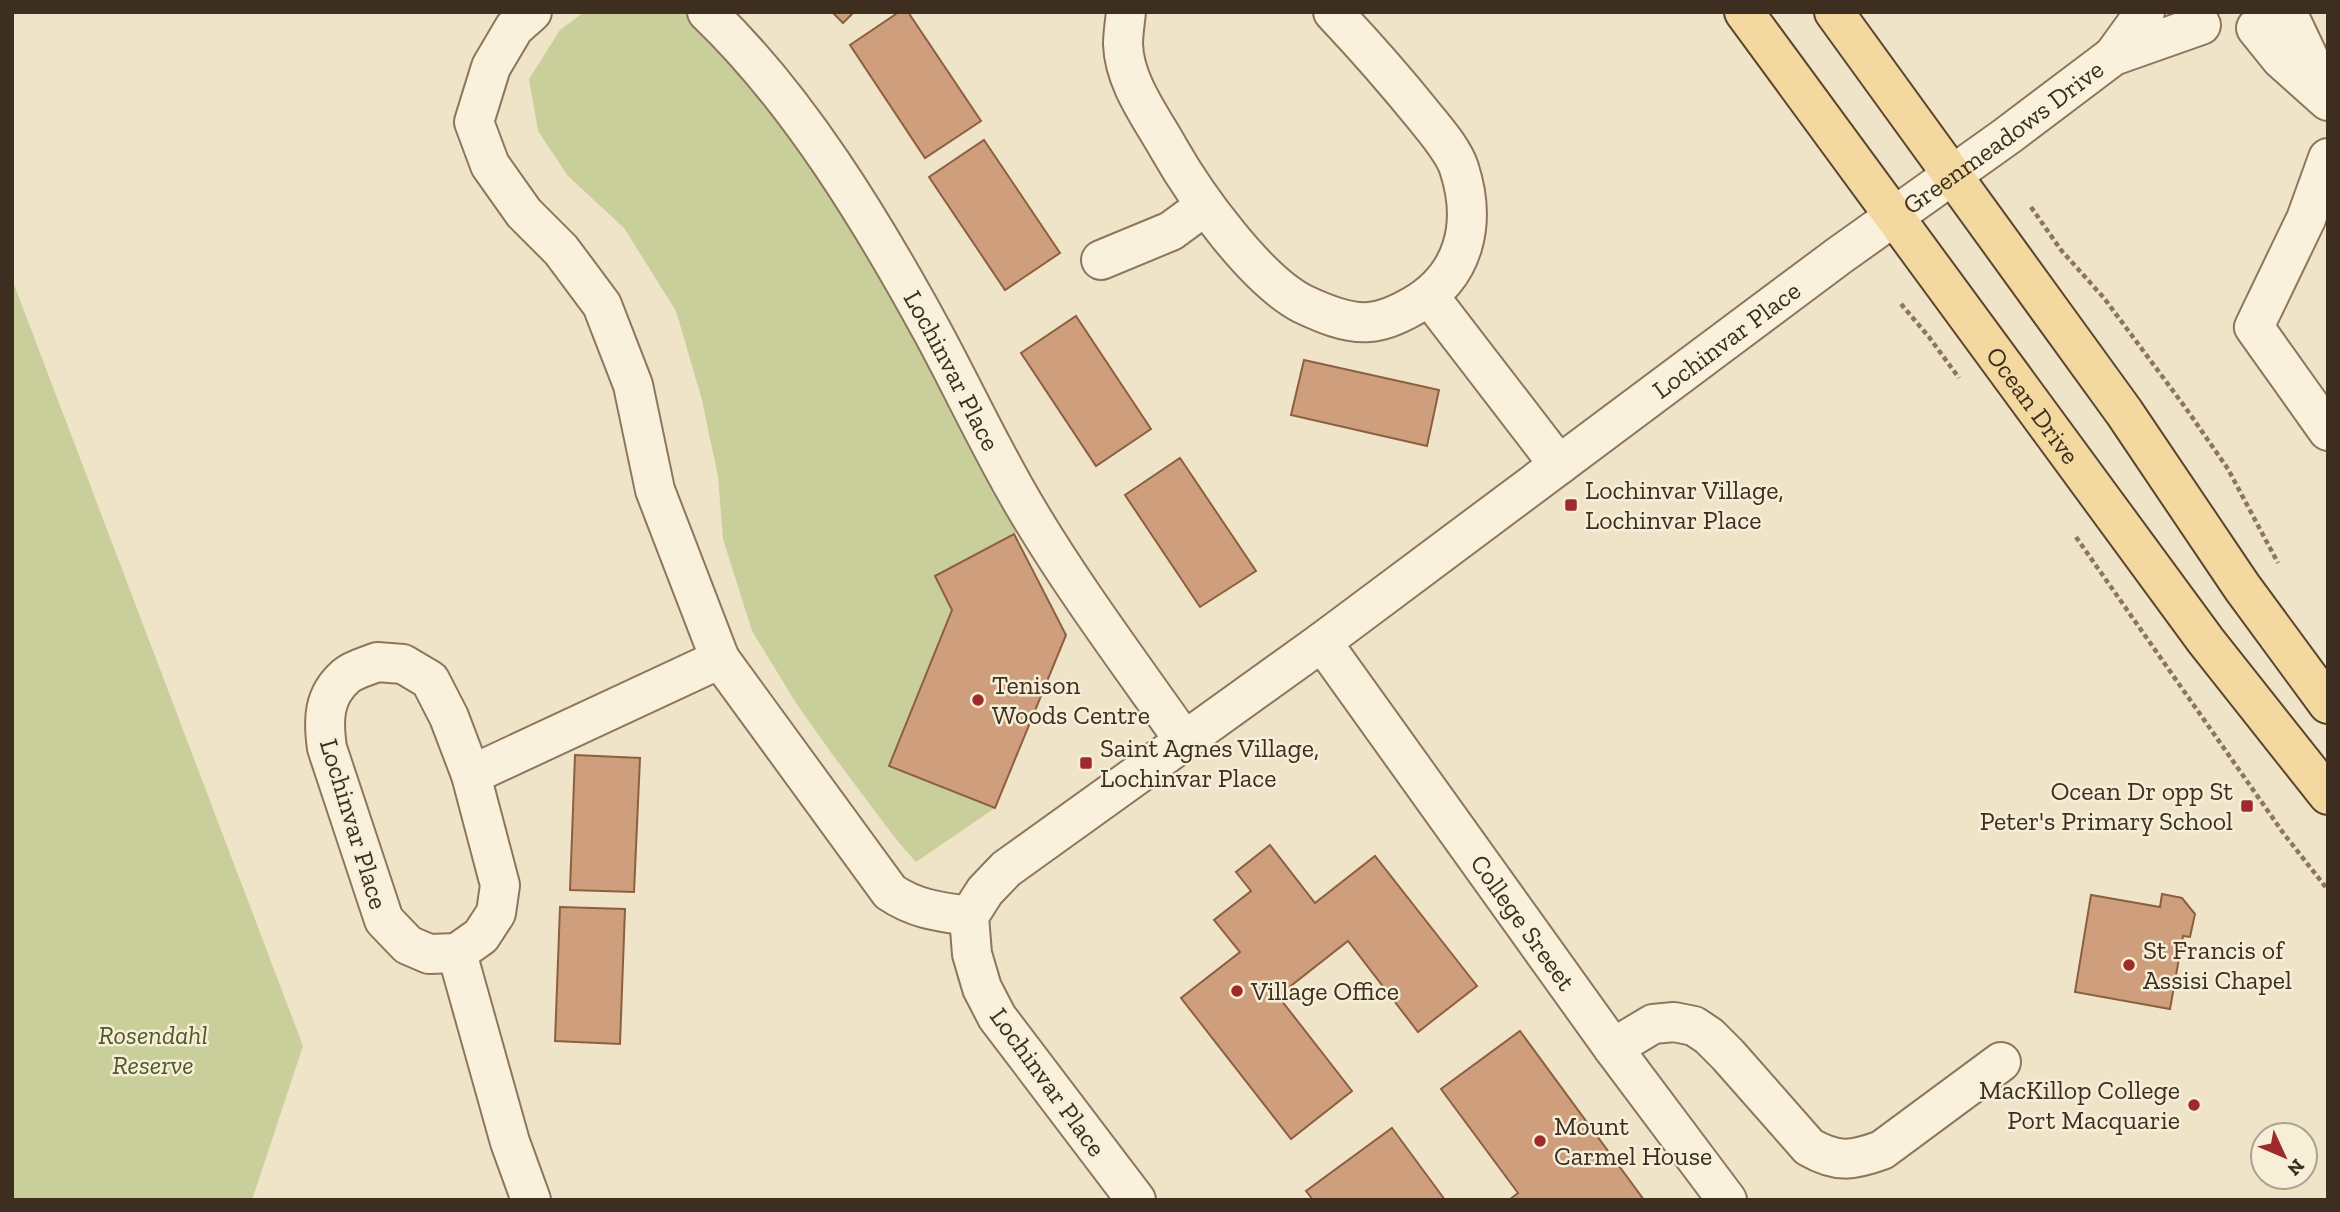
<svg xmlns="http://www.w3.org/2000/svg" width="2340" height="1212" viewBox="0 0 2340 1212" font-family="'Zilla Slab',serif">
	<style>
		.green { fill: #c9cf9b }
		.building { fill: #cf9f7d; stroke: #8d5f41; stroke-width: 2 }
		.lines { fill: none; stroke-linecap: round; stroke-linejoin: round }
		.minor-casing { stroke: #8d765c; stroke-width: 42 }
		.major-casing { stroke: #5b4430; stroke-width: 42 }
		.path { stroke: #8d765c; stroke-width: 4.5; stroke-dasharray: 5 3.5; stroke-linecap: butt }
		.minor { stroke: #faf1dc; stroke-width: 38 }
		.major { stroke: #f3d9a0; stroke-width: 38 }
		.poi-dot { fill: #9e2a2b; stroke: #f7eed8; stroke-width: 2.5 }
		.labels { text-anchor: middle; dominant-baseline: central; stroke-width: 5; stroke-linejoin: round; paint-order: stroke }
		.street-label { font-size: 26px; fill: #3d2e20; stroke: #f7eed8 }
		.poi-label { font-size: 26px; fill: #3d2e20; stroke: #f7eed8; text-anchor: start }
		.park-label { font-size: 26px; font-style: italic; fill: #4d5a26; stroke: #f7eed8 }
	</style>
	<rect width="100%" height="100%" fill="#f0e4c8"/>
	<!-- green -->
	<g class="green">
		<path d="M584 12H694L781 93 1023 529 935 576 952 610 890 765 995 808 916 862 895 838 832 754 796 703 752 631 723 539 718 477 702 400 676 311 624 228 568 176 538 131 529 79 560 30Z"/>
		<path d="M12 279 303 1046 252 1200H12Z"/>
	</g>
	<!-- building -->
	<g class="building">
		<path d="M832 12H854L843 23Z"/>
		<path d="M899 12H908L981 121 925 158 850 45Z"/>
		<path d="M984 140 1060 253 1005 290 929 177Z"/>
		<path d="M1076 316 1151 429 1096 466 1021 353Z"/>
		<path d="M1304 360 1439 390 1427 446 1291 415Z"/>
		<path d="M1180 458 1256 571 1200 607 1125 495Z"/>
		<path d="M1014 534 1066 635 995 808 889 766 952 610 935 576Z"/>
		<path d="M575 755 640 758 634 892 570 890Z"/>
		<path d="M1270 845 1315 903 1375 856 1477 986 1418 1032 1348 941 1278 996 1352 1091 1291 1139 1181 998 1240 952 1214 920 1251 891 1236 872Z"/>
		<path d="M2162 894 2182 898 2195 914 2190 937 2183 936 2170 1009 2075 992 2091 895 2160 907Z"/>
		<path d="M560 907 625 909 620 1044 555 1041Z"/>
		<path d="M1520 1031 1644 1200H1509L1518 1193 1441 1089Z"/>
		<path d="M1392 1128 1445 1200H1313L1306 1191Z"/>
	</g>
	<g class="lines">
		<!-- minor casing -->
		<g class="minor-casing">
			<g id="minor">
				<path d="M532 12 514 28 491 67 474 122 490 165 524 213 561 250 602 305 633 385 655 490 720 659"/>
				<path id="s1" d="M707 12C798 99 872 221 932 331 963 388 990 447 1023 503 1071 585 1129 662 1183 739"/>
				<path d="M1126 12C1125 22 1123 34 1123 44 1124 82 1151 117 1169 149 1195 195 1256 280 1303 304 1322 313 1347 324 1369 322 1384 321 1401 313 1413 306 1465 276 1477 223 1459 168 1453 150 1436 131 1424 116 1395 80 1365 46 1333 12"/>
				<path d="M2287 12 2322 86"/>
				<path d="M2256 28 2281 59 2328 101"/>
				<path d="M2113 56 2145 12"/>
				<path d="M2328 158 2306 219 2254 327 2328 431"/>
				<path d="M1101 260 1171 231 1205 206"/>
				<path d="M1429 296 1559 465"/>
				<path id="s2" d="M1322 642 1613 1048 1727 1200"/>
				<path d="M377 662 403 664 430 680 449 717 471 775 500 885 496 913 481 936 457 953 429 954 408 945 384 920 327 748C323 720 323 696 346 676 354 669 368 666 377 662Z"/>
				<path d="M471 775 720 659 890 892C915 909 939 912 969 916"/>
				<path d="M457 953 510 1142 531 1200"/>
				<path d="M1613 1048 1653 1024 1674 1022 1694 1026 1709 1036 1728 1055 1809 1147C1837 1163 1852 1161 1882 1150L2001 1062"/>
				<path id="s3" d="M1136 1200 997 1017 982 988 972 954 969 916 985 891 1006 869 1322 642 1840 255 2007 136 2113 56 2201 25"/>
			</g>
		</g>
		<!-- major casing -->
		<g class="major-casing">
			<g id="major">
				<path id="s4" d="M1744 12 2206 641 2328 795"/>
				<path d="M1834 12 2124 412 2242 587 2328 704"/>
			</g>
		</g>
		<!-- path -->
		<g class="path">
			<path d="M2031 207 2061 250 2104 298 2185 407 2228 469 2278 563"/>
			<path d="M1901 304 1929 337 1959 378"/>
			<path d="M2076 537 2284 834 2328 890"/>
		</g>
		<!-- minor -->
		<use href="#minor" class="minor"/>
		<!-- major -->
		<use href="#major" class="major"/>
	</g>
	<!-- markers -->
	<g class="poi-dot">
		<rect x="1564" y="498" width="14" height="14" rx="3.5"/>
		<circle cx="978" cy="700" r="7"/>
		<rect x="1079" y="756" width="14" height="14" rx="3.5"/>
		<rect x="2240" y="799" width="14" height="14" rx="3.5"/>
		<circle cx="2129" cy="965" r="7"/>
		<circle cx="1237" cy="991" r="7"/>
		<circle cx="2194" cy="1105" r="7"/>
		<circle cx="1540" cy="1141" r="7"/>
	</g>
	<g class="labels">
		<!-- street labels -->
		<g class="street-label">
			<text stroke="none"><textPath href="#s3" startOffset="1633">Greenmeadows Drive</textPath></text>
			<text stroke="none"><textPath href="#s3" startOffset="1290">Lochinvar Place</textPath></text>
			<text stroke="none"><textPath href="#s1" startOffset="436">Lochinvar Place</textPath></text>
			<text stroke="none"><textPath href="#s4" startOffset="488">Ocean Drive</textPath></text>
			<text transform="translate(354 824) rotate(73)">Lochinvar Place</text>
			<text stroke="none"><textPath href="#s2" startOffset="345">College Sreeet</textPath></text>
			<text transform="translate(1048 1082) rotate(54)">Lochinvar Place</text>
		</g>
		<!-- poi labels -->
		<g class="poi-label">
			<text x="1585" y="490">Lochinvar Village,<tspan x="1585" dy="30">Lochinvar Place</tspan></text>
			<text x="992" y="685">Tenison<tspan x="992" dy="30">Woods Centre</tspan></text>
			<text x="1100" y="748">Saint Agnes Village,<tspan x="1100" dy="30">Lochinvar Place</tspan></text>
			<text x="2233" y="791" text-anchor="end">Ocean Dr opp St<tspan x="2233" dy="30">Peter's Primary School</tspan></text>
			<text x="2143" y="950">St Francis of<tspan x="2143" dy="30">Assisi Chapel</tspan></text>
			<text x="1251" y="991">Village Office</text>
			<text x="2180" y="1090" text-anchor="end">MacKillop College<tspan x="2180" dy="30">Port Macquarie</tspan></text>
			<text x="1554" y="1126">Mount<tspan x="1554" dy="30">Carmel House</tspan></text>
		</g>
		<!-- park labels -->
		<g class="park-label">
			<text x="153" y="1035">Rosendahl<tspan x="153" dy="30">Reserve</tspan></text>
		</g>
	</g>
	<!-- border -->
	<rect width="2340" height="1212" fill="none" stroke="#3d2e20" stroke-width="28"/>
	<!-- north arrow -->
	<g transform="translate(2284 1156) rotate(134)"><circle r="33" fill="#f7eed8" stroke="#ada18e" stroke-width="2"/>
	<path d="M0-5L12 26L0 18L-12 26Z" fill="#9e2a2b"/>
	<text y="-10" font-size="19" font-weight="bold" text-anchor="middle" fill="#3d2e20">N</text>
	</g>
</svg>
